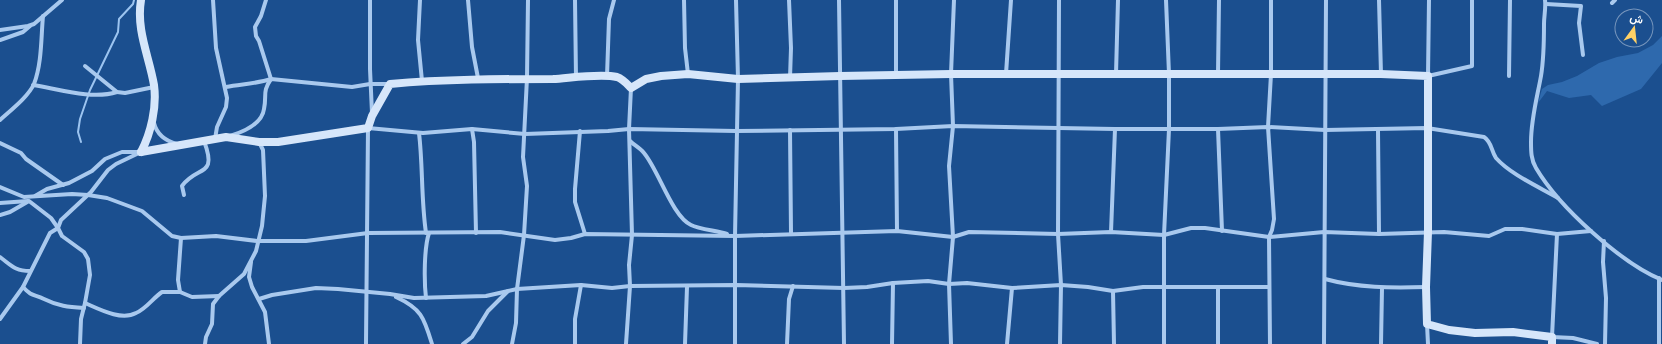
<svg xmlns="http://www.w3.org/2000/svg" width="1662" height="344" viewBox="0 0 1662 344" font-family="'Roboto Condensed',Vazirmatn,sans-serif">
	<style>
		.green { fill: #2e69ad }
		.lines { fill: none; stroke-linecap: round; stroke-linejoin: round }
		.stream { stroke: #9cc4f0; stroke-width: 2 }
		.street { stroke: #a9c9ee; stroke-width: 4 }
		.secondary { stroke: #d6e6fa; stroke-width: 8 }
	</style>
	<rect width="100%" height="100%" fill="#1b4f8f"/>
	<!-- green -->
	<path class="green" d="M1662 36V63L1641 89 1602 106 1591 95 1569 98 1547 91 1538 103 1542 89 1548 85 1562 82 1577 76 1599 63 1617 57 1638 53 1653 45Z"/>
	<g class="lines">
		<!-- stream -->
		<path class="stream" d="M81 142 78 132 80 119 90 90 118 32 119 19 133 4 134 0"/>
		<!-- street -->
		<g class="street">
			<path d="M213 0 216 48 227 98 226 107 217 127 215 139"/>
			<path d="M370 0V69L372 113"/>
			<path d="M420 0 418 40 422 81"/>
			<path d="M468 0 472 47 478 78"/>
			<path d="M575 0 576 78"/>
			<path d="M684 0 685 48 688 74"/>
			<path d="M789 0 791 48 790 78"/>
			<path d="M839 0 844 344"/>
			<path d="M896 0V75"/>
			<path d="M1059 0 1058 234 1061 285 1060 344"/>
			<path d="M1379 0 1381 74"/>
			<path d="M1429 0 1428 76 1472 66V0"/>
			<path d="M1545 0C1546 8 1544 16 1544 24 1544 42 1544 58 1541 76 1537 98 1531 119 1531 142 1531 151 1531 160 1536 168 1559 207 1621 263 1662 280"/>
			<path d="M1612 3 1615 0"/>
			<path d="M1546 4 1581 6 1579 23 1583 55"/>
			<path d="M0 30 28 26 34 24 62 0"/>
			<path d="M0 40 23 32 30 26"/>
			<path d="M85 66 117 92 125 93 154 87"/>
			<path d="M1006 74 1011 0"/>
			<path d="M1116 74 1118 0"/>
			<path d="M1218 74 1219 0"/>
			<path d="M607 76 609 19 614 0"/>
			<path d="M1509 76 1510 0"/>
			<path d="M33 85C58 89 92 100 117 92"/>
			<path d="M226 87C241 84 256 84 271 79L352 87 370 84H390"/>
			<path d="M0 120C11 110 28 97 34 84 42 63 41 37 43 16"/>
			<path d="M154 123C157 135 166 141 177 144"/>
			<path d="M472 129 474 142 476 233"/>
			<path d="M896 129 897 231"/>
			<path d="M1218 129 1222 231"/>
			<path d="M790 130 791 233"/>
			<path d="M1378 130 1379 234"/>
			<path d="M580 131 575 189V202L585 234"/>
			<path d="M419 133C423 166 421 199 426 233"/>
			<path d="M230 136C243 132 262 124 264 109 267 95 262 92 271 79L259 41 256 36 255 27 261 16 266 0"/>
			<path d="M630 141C634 145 640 148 644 153 659 171 672 216 691 225 699 229 718 231 727 234"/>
			<path d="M0 143 21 153 26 159 63 185"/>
			<path d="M0 187 24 197 72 194 88 195 107 198 142 211 172 236 181 238 216 236 257 241H306L368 233 500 232 555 240 571 238 585 234 735 236 897 231 953 237 969 232 1058 234 1111 232 1164 235 1191 228H1205L1269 237 1324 232 1379 234 1444 232 1489 236 1505 229H1522L1557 234 1591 231"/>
			<path d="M184 195 182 186C197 165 218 178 204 141"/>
			<path d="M35 196 47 189 69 183 92 171 105 159 122 152H139"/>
			<path d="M0 203 28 201"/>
			<path d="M0 215 10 212 29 201 51 218 58 228 50 233 23 287 0 319"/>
			<path d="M1111 232 1115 129"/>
			<path d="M1557 234 1552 337 1573 338 1597 344"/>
			<path d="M1604 241 1603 262 1606 298 1605 344"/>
			<path d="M0 257C12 266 15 271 30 271"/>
			<path d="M251 262 249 277 252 287 265 312 269 344"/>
			<path d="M1325 279C1358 288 1391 288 1426 287"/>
			<path d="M23 287C32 297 34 294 44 299 58 306 68 307 84 308"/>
			<path d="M1113 291 1114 344"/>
			<path d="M180 292 178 280 181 238"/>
			<path d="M396 297C422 309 424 318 432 344"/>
			<path d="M426 298C424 281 424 248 429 233"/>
			<path d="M259 299 272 295 316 288 338 289 390 294 414 298 486 296 517 289 581 285 612 288 630 286 736 285 844 288 867 287 893 283 928 281 949 284 967 283 1012 288 1061 285 1088 287 1113 291 1143 287H1269"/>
			<path d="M85 303C99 309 121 321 136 313 146 309 153 298 162 292H180L192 297 219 296"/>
			<path d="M1427 324 1428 344"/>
			<path d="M80 344 81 319 85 303 90 275 88 259 84 252 62 236 58 228 61 220 91 192 108 170 116 164 141 152"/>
			<path d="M205 344 206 337 212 324 213 304 219 296 244 274 256 251 262 226 265 196 263 150 259 142"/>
			<path d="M366 344 368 128 423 133 472 129 525 134 608 131 629 129 736 131 896 129 953 126 1115 129H1218L1268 127 1325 130 1427 128 1484 137C1492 142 1491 151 1496 158 1510 174 1539 187 1558 198"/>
			<path d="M463 344 472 337 488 311 508 291"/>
			<path d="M512 344 516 323 517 289 524 235 527 186 523 157 527 78 528 0"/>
			<path d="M575 344V319L581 285"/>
			<path d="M626 344 630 286 629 265 632 235 629 129 631 88"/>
			<path d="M685 344 687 287"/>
			<path d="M735 344V236L738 79 736 0"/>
			<path d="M787 344 789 299 793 286"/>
			<path d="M892 344 893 283"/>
			<path d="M951 344 949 284 953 237 949 166 953 126 951 74 954 0"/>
			<path d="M1007 344 1012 288"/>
			<path d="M1164 344V235L1169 129V74L1166 0"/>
			<path d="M1218 344V287"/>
			<path d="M1270 344 1269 237 1272 230 1274 219 1268 127 1271 74V0"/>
			<path d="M1324 344 1326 0"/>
			<path d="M1381 344 1382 288"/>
			<path d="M1659 344V278"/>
		</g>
		<!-- secondary -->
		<g class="secondary">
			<path d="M141 0C136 30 149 56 154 85 157 107 151 133 141 152"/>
			<path d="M141 152 226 137 259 142H278L368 128 372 116 390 84C445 79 498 79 553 79 570 78 601 73 617 77 623 79 627 84 631 88L646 79 661 76 688 74 738 79 840 76 951 74H1381L1428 76V232L1426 287 1427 324 1449 330 1475 333 1513 332 1552 337V344"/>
		</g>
	</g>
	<!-- north arrow -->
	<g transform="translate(1634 28) rotate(15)"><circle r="19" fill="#1b4f8f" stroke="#7695bc"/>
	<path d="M0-3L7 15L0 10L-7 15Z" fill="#ffd166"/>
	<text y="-6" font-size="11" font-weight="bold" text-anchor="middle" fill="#ffffff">ش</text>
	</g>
</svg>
